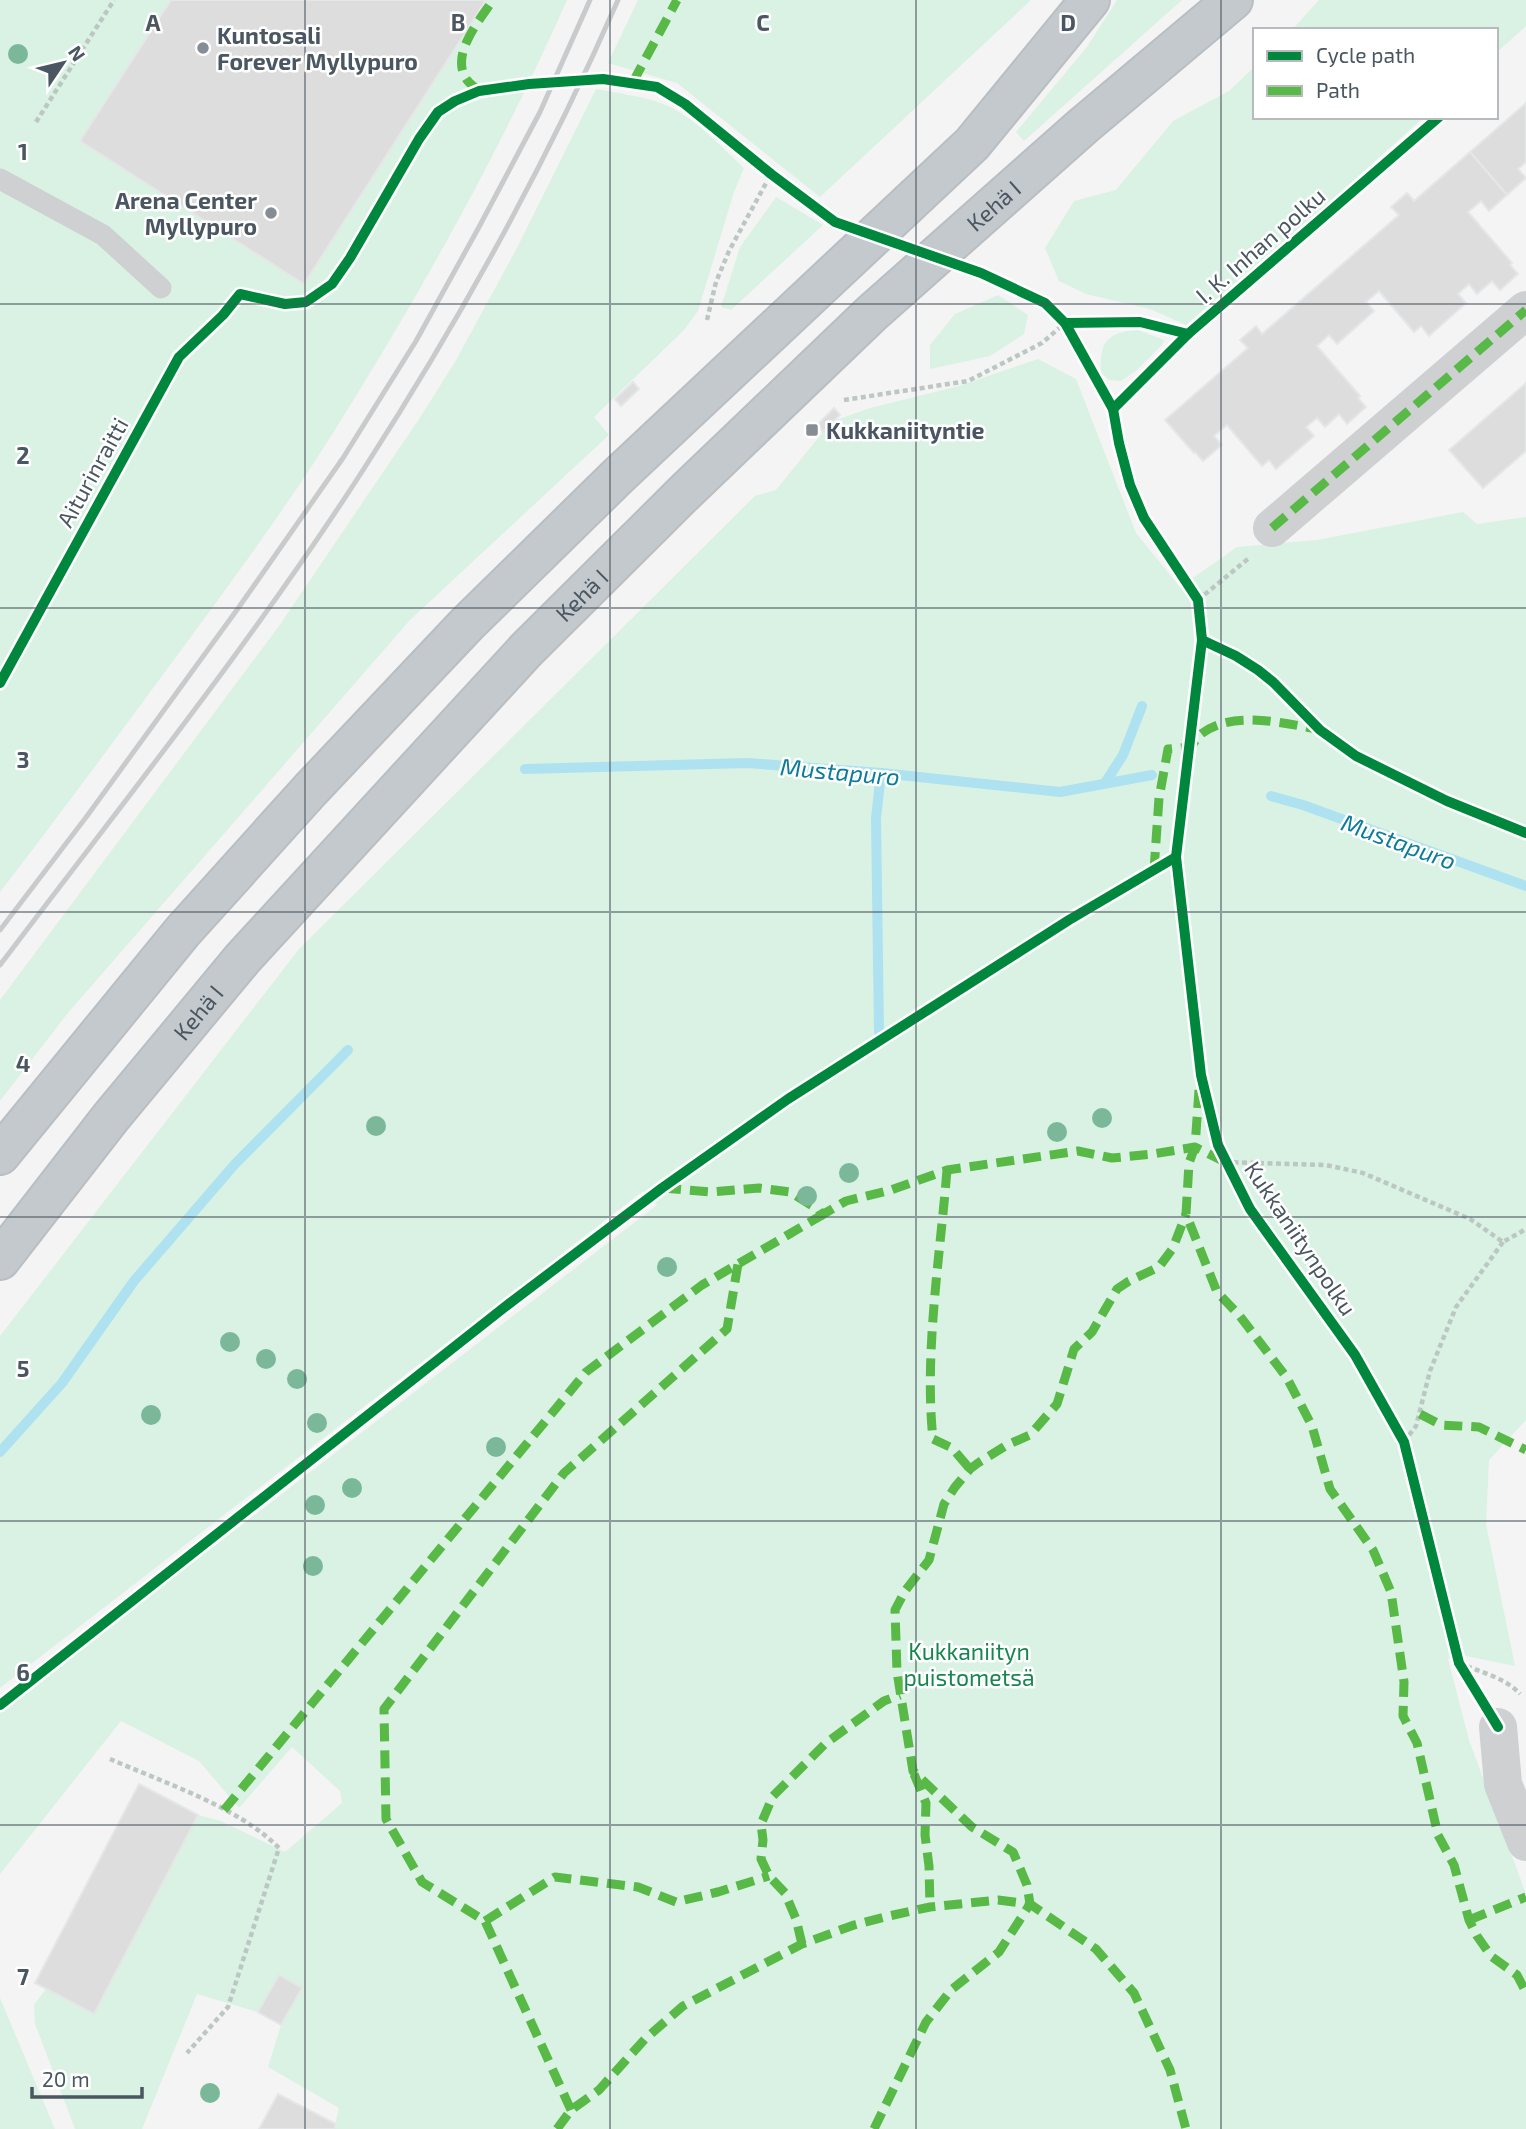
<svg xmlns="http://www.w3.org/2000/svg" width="1526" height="2129" viewBox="0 0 1526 2129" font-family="'Exo 2',sans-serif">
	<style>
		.green { fill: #d9f2e3 }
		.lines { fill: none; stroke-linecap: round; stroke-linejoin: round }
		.stream { stroke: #aee2f0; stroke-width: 10 }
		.building { fill: #ddddde; stroke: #e5e6e7; stroke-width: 2 }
		.trunk-casing { stroke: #b9bec3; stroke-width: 42 }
		.path { stroke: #bcc7c4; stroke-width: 4.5; stroke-dasharray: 5 3.5; stroke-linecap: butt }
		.service { stroke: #ced0d2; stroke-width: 21 }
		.minor { stroke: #ced0d2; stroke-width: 38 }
		.trunk { stroke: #c4c9cd; stroke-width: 38 }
		.rail { stroke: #c9cacc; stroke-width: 5 }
		.quiet { stroke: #58b947; stroke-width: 9; stroke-dasharray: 18 9; stroke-linecap: butt }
		.cycleway-casing { stroke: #fff; stroke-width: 15 }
		.cycleway { stroke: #00873e; stroke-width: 10 }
		.tree { fill: #7ab899 }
		.grid { fill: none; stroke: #4a5661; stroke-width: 2; stroke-opacity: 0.55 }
		.poi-dot { fill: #868d94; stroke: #fff; stroke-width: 2.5 }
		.labels { text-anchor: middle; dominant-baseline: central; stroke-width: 5; stroke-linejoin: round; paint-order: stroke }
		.poi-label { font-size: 23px; font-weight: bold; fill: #4a5661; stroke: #fff; text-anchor: start }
		.street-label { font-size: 23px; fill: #4a5661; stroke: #fff }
		.park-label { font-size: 23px; fill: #17864f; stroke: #fff }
		.water-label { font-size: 24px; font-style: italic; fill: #0c7c9b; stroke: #fff }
		.grid-label { font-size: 23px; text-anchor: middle; font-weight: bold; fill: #4a5661; stroke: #fff; stroke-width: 5; stroke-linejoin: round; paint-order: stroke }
	</style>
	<rect width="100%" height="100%" fill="#f4f4f4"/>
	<!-- green -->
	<g class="green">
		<path d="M0 0H567C499 154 416 302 326 444 280 516 229 585 179 653 120 733 61 813 0 892Z"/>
		<path d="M638 0H1031L820 197 677 83 608 63Z"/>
		<path d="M1117 0H1182L1024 141 1016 132 1087 47Z"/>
		<path d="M1319 0H1526V26L1496 53V30H1292Z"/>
		<path d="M1255 66V117H1424L1325 206 1186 325 1150 309 1086 294 1059 281 1045 248 1074 201 1116 190 1173 121 1229 91Z"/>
		<path d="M596 89C618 93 640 96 661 103 693 115 719 145 744 168L734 192 698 311 684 330 594 417 609 435 410 620 67 1014 0 1101V1000L279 626 419 419 455 362 518 246Z"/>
		<path d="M776 197 823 225 731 310 721 307 740 247Z"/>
		<path d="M998 295 1028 315 1024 334 990 356 930 369V345L955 314Z"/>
		<path d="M1138 330 1164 340 1162 345 1137 370 1121 381 1109 380 1101 372C1099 341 1108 332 1138 330Z"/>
		<path d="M1038 359 1076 379 1136 533 1180 587 1237 547 1317 540 1463 512 1477 524 1526 517V1420L1489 1460 1486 1524 1515 1666 1466 1656 1448 1659 1469 1740 1526 1894V2129H334L339 2108 268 2067 281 2025 302 1988 258 2012 197 1994 142 2129H75L35 2024 34 2005 46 1989 94 2014 198 1815 221 1821 285 1852 342 1803 340 1791 292 1747 239 1808 199 1761 121 1721 0 1874V1711L657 1205 643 1191 0 1688V1336L299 949 755 496 776 490 831 422 870 408 959 386Z"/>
		<path d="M0 1998 55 2129H0Z"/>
	</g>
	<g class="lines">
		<!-- stream -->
		<g class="stream">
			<path d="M525 769 747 763 881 773 1060 792 1152 775"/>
			<path d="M1105 783 1123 755 1142 706"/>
			<path d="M1271 796 1303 805 1526 886"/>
			<path d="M879 1032 876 818 881 773"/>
			<path d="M0 1452 62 1383 134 1281 235 1164 348 1050"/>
		</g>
	</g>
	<!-- building -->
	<g class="building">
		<path d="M171 0H486L304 284 80 141Z"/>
		<path d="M1526 103V162L1518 169 1526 178 1507 195 1470 152Z"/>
		<path d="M1470 152 1507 195 1489 211 1481 201 1468 212 1512 263 1510 265 1518 274 1500 290 1492 281 1477 294 1469 284 1458 294 1466 303 1429 336 1421 326 1414 332 1379 291 1366 302 1374 311 1337 344 1329 335 1317 346 1360 396 1358 398 1366 407 1347 424 1339 414 1325 427 1317 418 1306 427 1314 436 1276 469 1269 460 1262 466 1227 425 1214 436 1222 445 1203 461 1195 452 1194 453 1165 420 1248 348 1240 340 1256 326 1262 334 1399 215 1391 207 1407 193 1414 201Z"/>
		<path d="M633 382 639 389 621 406 615 399Z"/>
		<path d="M1526 383V451L1483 488 1449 450Z"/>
		<path d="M834 408 840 415 823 432 817 425Z"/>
		<path d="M139 1784 198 1815 94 2014 35 1983Z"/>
		<path d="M279 1975 302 1988 281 2025 258 2012Z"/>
		<path d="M278 2094 336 2124 334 2129H259Z"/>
	</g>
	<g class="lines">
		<!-- trunk casing -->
		<g class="trunk-casing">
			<g id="trunk">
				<path d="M0 1155 183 931 311 789 467 624 618 476 972 144 1090 0"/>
				<path id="s1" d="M0 1260 111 1117 243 958 526 650 684 493 872 313 1083 126 1233 0"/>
			</g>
		</g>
		<!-- path -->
		<g class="path">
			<path d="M36 122 114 0"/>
			<path d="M707 320 716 282 729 251 771 174"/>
			<path d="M844 400 968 381 1042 343 1065 323"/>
			<path d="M1198 600 1249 558"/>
			<path d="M1225 1162 1326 1165 1363 1173 1470 1219 1503 1242 1526 1229"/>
			<path d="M1404 1442 1416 1426 1430 1371 1456 1307 1503 1242"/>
			<path d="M1459 1663C1478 1671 1506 1678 1520 1694"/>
			<path d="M110 1759C162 1782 239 1807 279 1848L228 2007 187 2053"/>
		</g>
		<!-- service -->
		<path class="service" d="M0 179 103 235 161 288"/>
		<!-- minor -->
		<g class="minor">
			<path d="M1272 528 1526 310"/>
			<path d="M1498 1727 1503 1784 1526 1842"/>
		</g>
		<!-- trunk -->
		<use href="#trunk" class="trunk"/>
		<!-- rail -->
		<g class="rail">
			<path d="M0 930 87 816 239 607 343 458 416 341 479 227 540 112 590 0"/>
			<path d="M0 965C124 801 254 640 365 467 461 318 547 162 618 0"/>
		</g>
		<!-- quiet -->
		<g class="quiet">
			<path d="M633 82 677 0"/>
			<path d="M479 91C475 87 470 84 467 80 449 55 480 20 493 0"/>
			<path d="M1272 528 1526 310"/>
			<path d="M1154 870 1159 798 1168 749 1191 747C1194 743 1197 737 1201 734 1232 710 1282 723 1317 729"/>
			<path d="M1199 1090 1195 1147 1189 1163 1186 1214 1217 1292 1239 1315 1287 1378 1312 1426 1330 1489 1373 1550 1391 1592 1404 1682 1403 1716 1417 1743 1438 1835 1454 1865 1469 1920 1477 1936 1491 1956 1517 1975 1526 1992"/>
			<path d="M947 1170C940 1257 924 1354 933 1439L952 1448 970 1469"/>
			<path d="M663 1188 711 1192 759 1188 790 1192 819 1210 822 1215 846 1201 891 1190 947 1170 1078 1151 1112 1158 1153 1154 1195 1147 1225 1162"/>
			<path d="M1420 1414 1441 1425 1479 1427 1526 1450"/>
			<path d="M914 1774 926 1803 925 1835 929 1866 930 1907"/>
			<path d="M224 1810 586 1372 702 1285 822 1215"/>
			<path d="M1469 1920 1526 1897"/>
			<path d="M485 1921 555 1877 638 1887 676 1902 718 1892 769 1876"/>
			<path d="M802 1944 796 1919 785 1893 769 1876 761 1859 763 1840 761 1824 773 1796 826 1743 884 1701 900 1695"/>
			<path d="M571 2110 485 1921 422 1882 386 1819 384 1709 564 1473 727 1329 738 1264"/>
			<path d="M557 2129 571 2110 599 2090 645 2039 683 2006 802 1944 854 1925 889 1916 930 1907 998 1900 1030 1904 1096 1949 1134 1993 1170 2070 1186 2129"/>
			<path d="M874 2129 926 2022 951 1990 999 1952 1030 1904 1027 1885 1013 1852 972 1827 913 1771 897 1672 895 1610 905 1591 929 1560 944 1504 955 1487 970 1469 978 1463 1007 1445 1030 1435 1057 1404 1074 1349 1092 1332 1117 1289 1129 1281 1159 1267 1173 1248 1186 1214"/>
		</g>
		<!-- cycleway casing -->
		<g class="cycleway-casing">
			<g id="cycleway">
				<path d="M1065 323 1140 322 1188 334"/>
				<path d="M1113 409 1188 334 1439 117"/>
				<path d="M1202 640 1236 656 1258 670 1273 682 1320 730 1356 756 1447 801 1526 833"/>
				<path d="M0 683 179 357 223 315 240 294 285 304 306 302 332 284 350 258 419 139 438 112 455 101 479 91 529 84 603 79 657 87 685 104 771 174 835 222 981 273 1045 303 1065 323 1113 409 1119 443 1130 485 1144 518 1198 600 1202 640 1176 857 1201 1075 1218 1145 1250 1209 1355 1355 1404 1442 1459 1663 1498 1727"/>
				<path d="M0 1705 510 1303 662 1188 788 1099 1069 920 1176 857"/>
			</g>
		</g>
		<!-- cycleway -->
		<use href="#cycleway" class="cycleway"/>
	</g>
	<!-- trees -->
	<g class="tree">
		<circle cx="18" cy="54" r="10"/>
		<circle cx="1102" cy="1118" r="10"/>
		<circle cx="376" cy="1126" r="10"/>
		<circle cx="1057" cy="1132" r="10"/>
		<circle cx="849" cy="1173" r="10"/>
		<circle cx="807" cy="1196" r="10"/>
		<circle cx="667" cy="1267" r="10"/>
		<circle cx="230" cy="1342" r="10"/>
		<circle cx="266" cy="1359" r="10"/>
		<circle cx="297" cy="1379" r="10"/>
		<circle cx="151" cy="1415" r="10"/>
		<circle cx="317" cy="1423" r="10"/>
		<circle cx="496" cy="1447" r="10"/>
		<circle cx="352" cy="1488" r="10"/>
		<circle cx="315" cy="1505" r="10"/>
		<circle cx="313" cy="1566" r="10"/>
		<circle cx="210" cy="2093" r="10"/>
	</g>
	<!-- grid -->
	<path class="grid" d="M305 0V2129M610 0V2129M916 0V2129M1221 0V2129M0 304H1526M0 608H1526M0 912H1526M0 1217H1526M0 1521H1526M0 1825H1526"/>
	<!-- markers -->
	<g class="poi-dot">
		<circle cx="203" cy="48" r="7"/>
		<circle cx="271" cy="213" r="7"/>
		<rect x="805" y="423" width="14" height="14" rx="3.5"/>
	</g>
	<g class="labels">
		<!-- poi labels -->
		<g class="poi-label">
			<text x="217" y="35">Kuntosali<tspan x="217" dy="26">Forever Myllypuro</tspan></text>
			<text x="257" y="200" text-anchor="end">Arena Center<tspan x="257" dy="26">Myllypuro</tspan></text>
			<text x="826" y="430">Kukkaniityntie</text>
		</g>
		<!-- street labels -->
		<g class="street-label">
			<text stroke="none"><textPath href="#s1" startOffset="1451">Kehä I</textPath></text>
			<text transform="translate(1260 245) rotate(-41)">I. K. Inhan polku</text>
			<text transform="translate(92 472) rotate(-61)">Aiturinraitti</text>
			<text stroke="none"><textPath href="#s1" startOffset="884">Kehä I</textPath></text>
			<text stroke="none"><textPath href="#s1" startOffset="317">Kehä I</textPath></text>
			<text transform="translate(1301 1238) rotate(56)">Kukkaniitynpolku</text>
		</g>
		<!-- park labels -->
		<g class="park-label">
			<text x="969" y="1651">Kukkaniityn<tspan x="969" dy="26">puistometsä</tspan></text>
		</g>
		<!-- water labels -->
		<g class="water-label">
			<text transform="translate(840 771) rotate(5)">Mustapuro</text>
			<text transform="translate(1399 841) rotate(20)">Mustapuro</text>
		</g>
	</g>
	<g class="grid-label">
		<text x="153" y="31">A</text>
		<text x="458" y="31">B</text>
		<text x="763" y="31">C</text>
		<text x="1068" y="31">D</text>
		<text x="23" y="160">1</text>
		<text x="23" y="464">2</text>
		<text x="23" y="768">3</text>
		<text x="23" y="1072">4</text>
		<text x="23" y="1377">5</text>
		<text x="23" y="1681">6</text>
		<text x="23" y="1985">7</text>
	</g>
	<!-- legend -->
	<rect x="1253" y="28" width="245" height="91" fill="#ffffff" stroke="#b7bbc0" stroke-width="2"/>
	<rect x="1267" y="51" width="35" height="10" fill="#00873e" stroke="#b7bbc0" stroke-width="2"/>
	<text x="1316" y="63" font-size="21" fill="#4a5661">Cycle path</text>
	<rect x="1267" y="86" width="35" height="10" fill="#58b947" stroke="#b7bbc0" stroke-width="2"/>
	<text x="1316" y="98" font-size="21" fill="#4a5661">Path</text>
	<!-- north arrow -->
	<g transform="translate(63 63) rotate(55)" stroke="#ffffff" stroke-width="5" paint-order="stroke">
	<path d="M0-5L12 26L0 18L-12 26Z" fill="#4a5661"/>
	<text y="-10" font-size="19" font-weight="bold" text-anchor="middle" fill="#4a5661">N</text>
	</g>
	<!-- scale -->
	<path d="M32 2087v10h110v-10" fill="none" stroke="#4a5661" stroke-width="3.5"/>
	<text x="42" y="2087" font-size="21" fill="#4a5661" stroke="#ffffff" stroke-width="5" paint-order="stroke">20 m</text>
</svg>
